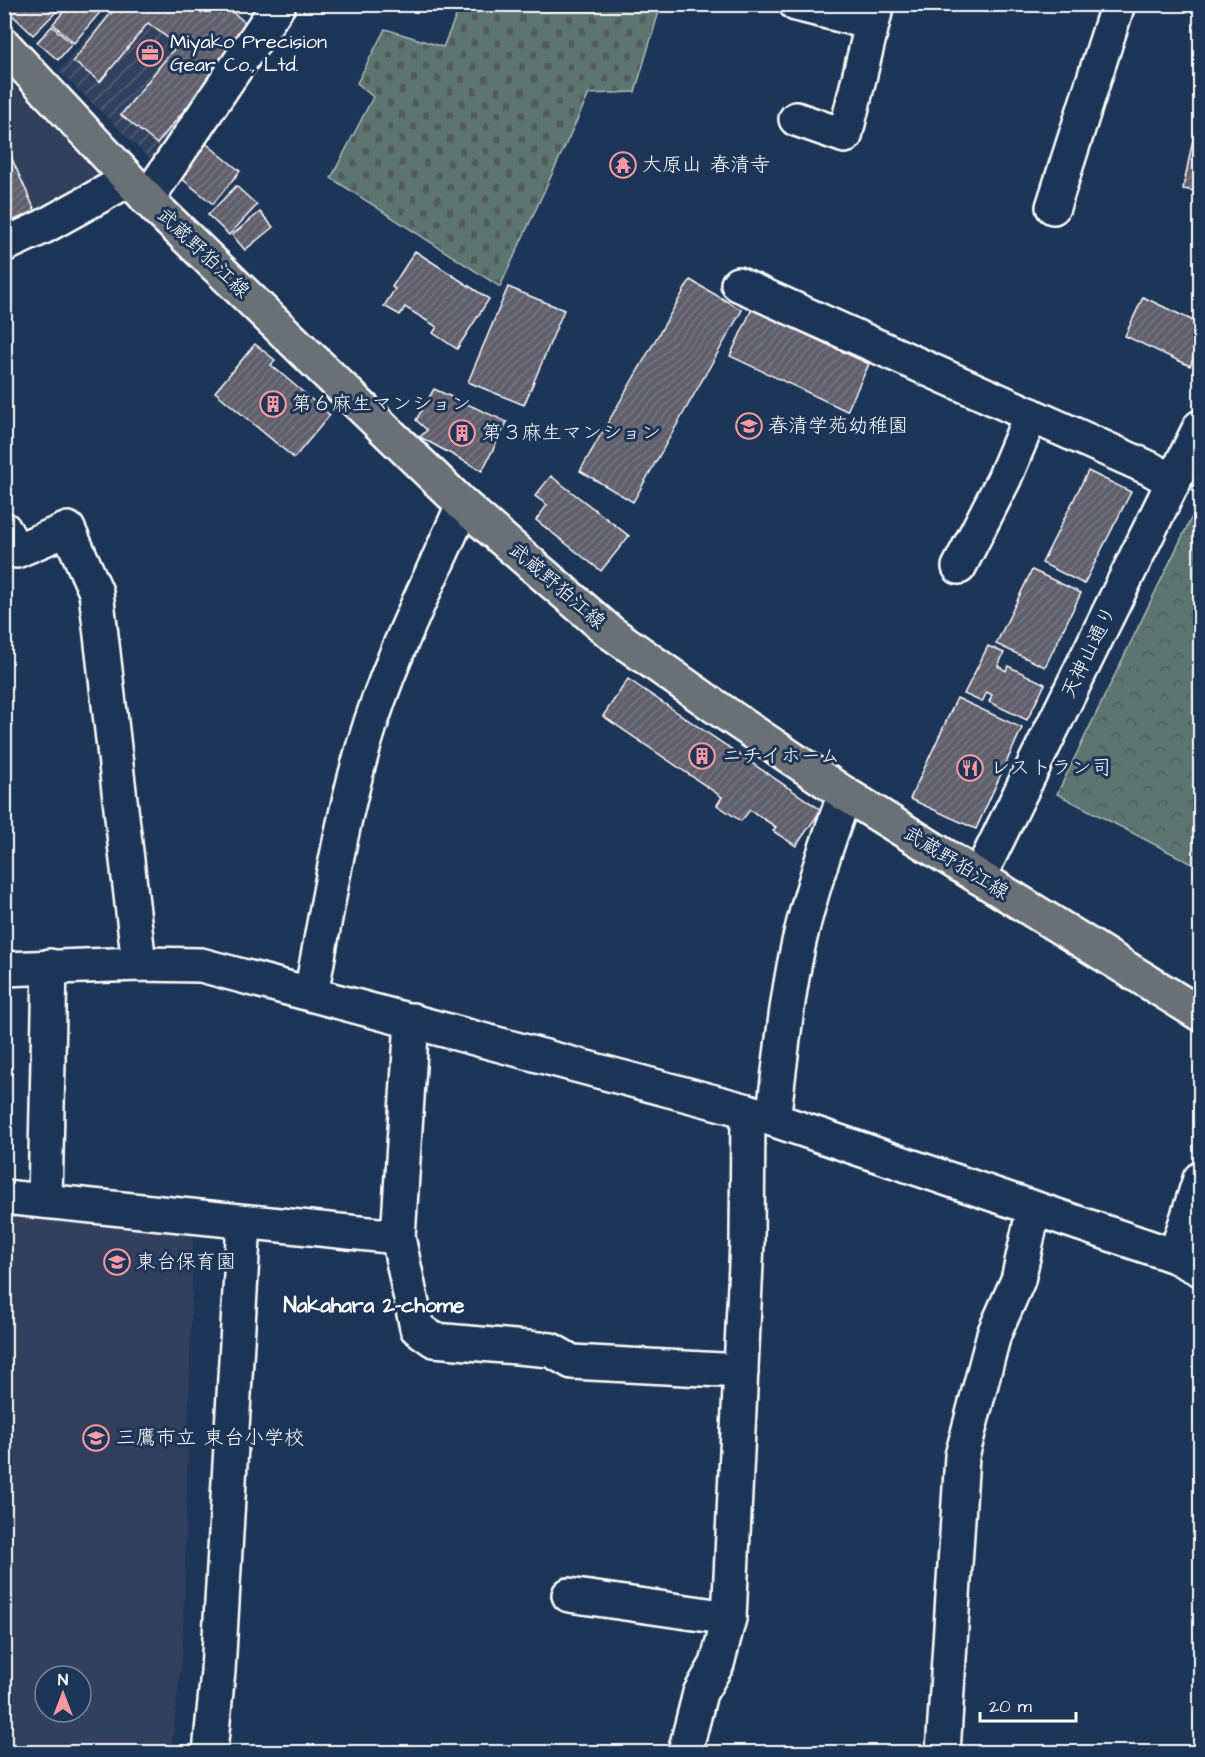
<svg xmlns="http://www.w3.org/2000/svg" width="1205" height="1757" viewBox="0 0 1205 1757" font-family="'Architects Daughter','Klee One',sans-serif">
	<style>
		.built { fill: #31415d; fill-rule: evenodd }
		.industrial { fill: url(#industrial-furrows) }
		.cemetery { fill: url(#cemetery-stones); stroke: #aebab8; stroke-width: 1.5 }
		.park { fill: url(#park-crowns); stroke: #aebab8; stroke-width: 1.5 }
		.building { fill: url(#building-hatch); stroke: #fff; stroke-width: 1.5 }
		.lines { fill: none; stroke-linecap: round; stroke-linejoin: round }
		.minor-casing { stroke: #fff; stroke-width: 38 }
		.major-casing { stroke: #fff; stroke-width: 38 }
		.minor { stroke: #1d3557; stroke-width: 33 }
		.major { stroke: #6a7074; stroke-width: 33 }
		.labels { text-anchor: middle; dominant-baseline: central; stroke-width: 6; stroke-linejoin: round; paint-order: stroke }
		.poi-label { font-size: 20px; fill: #fff; stroke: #1d3557; text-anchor: start }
		.street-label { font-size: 20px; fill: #fff; stroke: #1d3557 }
		.neighbourhood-label { font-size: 21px; font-weight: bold; fill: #fff; stroke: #1d3557 }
	</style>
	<defs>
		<pattern id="industrial-furrows" width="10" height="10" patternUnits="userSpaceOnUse" patternTransform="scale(1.5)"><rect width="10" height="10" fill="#31415d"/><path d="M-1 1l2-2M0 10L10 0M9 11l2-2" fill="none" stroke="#505e75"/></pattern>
		<pattern id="cemetery-stones" width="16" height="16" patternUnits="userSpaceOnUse" patternTransform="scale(1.5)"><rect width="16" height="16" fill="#5c7470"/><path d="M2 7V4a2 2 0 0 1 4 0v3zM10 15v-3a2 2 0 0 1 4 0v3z" fill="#525c5a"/></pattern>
		<pattern id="park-crowns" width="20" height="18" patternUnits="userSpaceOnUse" patternTransform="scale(1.5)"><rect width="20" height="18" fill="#5c7470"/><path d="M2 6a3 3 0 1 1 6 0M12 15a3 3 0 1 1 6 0" fill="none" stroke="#525c5a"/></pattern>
		<pattern id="building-hatch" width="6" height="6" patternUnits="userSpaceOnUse" patternTransform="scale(1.5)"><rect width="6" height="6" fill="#615e6c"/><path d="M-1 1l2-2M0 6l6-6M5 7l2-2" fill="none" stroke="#797682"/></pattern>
	</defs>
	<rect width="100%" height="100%" fill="#1d3557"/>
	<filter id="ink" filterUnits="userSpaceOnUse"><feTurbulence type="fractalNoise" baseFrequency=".0167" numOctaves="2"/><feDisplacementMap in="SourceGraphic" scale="12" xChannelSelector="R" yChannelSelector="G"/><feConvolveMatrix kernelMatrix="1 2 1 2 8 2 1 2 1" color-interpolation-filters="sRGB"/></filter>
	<g filter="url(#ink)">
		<!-- built -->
		<g class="built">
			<path d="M4 76 106 180 4 237Z"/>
			<path d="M4 1215 193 1231 183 1645 171 1752H5ZM45 1676H81V1712H45Z"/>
		</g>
		<!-- industrial -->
		<path class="industrial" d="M114 5H226L254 27 155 164 59 71Z"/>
		<!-- cemetery -->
		<path class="cemetery" d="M461 4 661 5 635 92 589 94 500 287 331 178 373 97 357 83 385 29 443 47Z"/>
		<!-- park -->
		<path class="park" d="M1200 500V868L1057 794Z"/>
		<!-- building -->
		<g class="building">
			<path d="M4 4H64L33 35 4 7Z"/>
			<path d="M70 4H107L74 43 53 24Z"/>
			<path d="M118 4H222L251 27 157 144 121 115 177 45 148 23 100 82 73 61Z"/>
			<path d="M52 26 72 44 58 60 37 42Z"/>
			<path d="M1197 119H1200V192L1183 189Z"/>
			<path d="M4 141 37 215 4 230Z"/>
			<path d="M203 141 240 171 213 204 176 174Z"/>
			<path d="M236 186 257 205 229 235 208 215Z"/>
			<path d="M260 212 273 227 245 250 232 235Z"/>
			<path d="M415 251 489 299 457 349 433 333 437 327 405 307 400 315 384 306 395 289 392 287Z"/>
			<path d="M690 280 742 310 633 502 580 471Z"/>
			<path d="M508 287 564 310 524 405 468 382Z"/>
			<path d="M1143 297 1200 324V342L1190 366 1125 336Z"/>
			<path d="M752 309 869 364 847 411 730 356Z"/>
			<path d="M255 344 275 360 271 365 330 415 294 458 215 392Z"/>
			<path d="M434 389 507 422 482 471 420 437 427 430 416 420Z"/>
			<path d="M1088 471 1131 492 1084 584 1042 563Z"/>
			<path d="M551 476 629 536 601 571 536 520 547 505 535 496Z"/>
			<path d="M1032 570 1081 593 1045 667 996 644Z"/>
			<path d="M988 646 1004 653 998 666 1006 671 1008 666 1045 684 1027 720 989 702 992 695 987 692 982 702 964 694Z"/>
			<path d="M628 679 821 810 796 846 773 831 776 827 750 810 741 821 717 805 722 797 603 716Z"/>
			<path d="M957 698 1022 728 976 829 910 799Z"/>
		</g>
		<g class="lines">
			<!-- minor casing -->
			<g class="minor-casing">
				<g id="minor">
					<path d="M796 4 872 23"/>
					<path d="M796 119 845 136 877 4"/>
					<path d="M147 199 279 4"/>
					<path d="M1053 207 1118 4"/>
					<path d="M4 245 43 227 128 180"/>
					<path d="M738 284 1149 468 1174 482"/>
					<path d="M4 529 16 551 68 529 96 592 139 964"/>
					<path d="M959 567 1004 479 1031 415"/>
					<path d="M979 877 1200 427"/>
					<path d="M4 969 139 964 201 965 748 1111 1175 1256 1200 1269"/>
					<path d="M311 994C327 910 340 826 364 745 388 662 428 584 463 505"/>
					<path d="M412 1020 398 1237 417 1328 434 1340 551 1350 572 1362 741 1371"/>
					<path d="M773 1119C781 1060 786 1000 799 942 811 891 827 843 845 794"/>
					<path d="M4 1197 398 1237"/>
					<path d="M45 1201 50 966"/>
					<path d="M1175 1256 1200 1179"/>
					<path d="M569 1595 729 1618"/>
					<path d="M210 1752 218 1671 244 1222"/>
					<path d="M685 1752 700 1693 717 1664 729 1618 747 1243 748 1111"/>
					<path d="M943 1752 962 1456 994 1334 1018 1280 1034 1208"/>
				</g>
			</g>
			<!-- major casing -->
			<g class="major-casing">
				<path id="major" d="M4 45 157 209 463 505 610 632 716 707 845 794 1200 1014"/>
			</g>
			<!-- minor -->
			<use href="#minor" class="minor"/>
			<!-- major -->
			<use href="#major" class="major"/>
		</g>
	</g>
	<!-- icons -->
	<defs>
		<g id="office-ring" transform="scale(1.35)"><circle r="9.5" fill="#1d3557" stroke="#ff9aa2" stroke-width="1.5"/><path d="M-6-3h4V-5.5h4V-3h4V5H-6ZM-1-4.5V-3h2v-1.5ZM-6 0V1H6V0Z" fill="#ff9aa2"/></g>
		<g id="temple-ring" transform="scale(1.35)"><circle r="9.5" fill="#1d3557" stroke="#ff9aa2" stroke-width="1.5"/><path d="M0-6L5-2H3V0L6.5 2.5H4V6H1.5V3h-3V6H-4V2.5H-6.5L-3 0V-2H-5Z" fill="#ff9aa2"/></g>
		<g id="building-ring" transform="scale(1.35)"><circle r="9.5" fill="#1d3557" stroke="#ff9aa2" stroke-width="1.5"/><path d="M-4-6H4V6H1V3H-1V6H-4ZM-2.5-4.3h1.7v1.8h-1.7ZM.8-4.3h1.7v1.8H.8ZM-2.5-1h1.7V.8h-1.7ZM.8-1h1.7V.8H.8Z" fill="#ff9aa2"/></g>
		<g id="school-ring" transform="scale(1.35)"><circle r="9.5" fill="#1d3557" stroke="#ff9aa2" stroke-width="1.5"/><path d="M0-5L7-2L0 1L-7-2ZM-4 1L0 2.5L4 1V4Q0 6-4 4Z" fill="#ff9aa2"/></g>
		<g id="restaurant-ring" transform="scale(1.35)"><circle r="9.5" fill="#1d3557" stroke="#ff9aa2" stroke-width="1.5"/><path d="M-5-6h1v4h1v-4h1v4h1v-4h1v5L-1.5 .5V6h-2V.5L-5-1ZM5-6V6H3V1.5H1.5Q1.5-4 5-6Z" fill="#ff9aa2"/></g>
	</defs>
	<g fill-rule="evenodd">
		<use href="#office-ring" x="150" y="53"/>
		<use href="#temple-ring" x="623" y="165"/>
		<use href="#building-ring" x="273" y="404"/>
		<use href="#school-ring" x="749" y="426"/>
		<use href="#building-ring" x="462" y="433"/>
		<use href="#building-ring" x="702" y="756"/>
		<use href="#restaurant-ring" x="970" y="768"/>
		<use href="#school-ring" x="117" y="1262"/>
		<use href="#school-ring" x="96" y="1438"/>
	</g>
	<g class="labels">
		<!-- poi labels -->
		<g class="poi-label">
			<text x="170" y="42">Miyako Precision<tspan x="170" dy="23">Gear Co., Ltd.</tspan></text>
			<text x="642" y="165">大原山 春清寺</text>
			<text x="292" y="404">第６麻生マンション</text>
			<text x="768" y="426">春清学苑幼稚園</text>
			<text x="482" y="433">第３麻生マンション</text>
			<text x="722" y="756">ニチイホーム</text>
			<text x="990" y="768">レストラン司</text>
			<text x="136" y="1262">東台保育園</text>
			<text x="116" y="1438">三鷹市立 東台小学校</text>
		</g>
		<!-- street labels -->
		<g class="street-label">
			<text transform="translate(203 253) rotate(44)">武蔵野狛江線</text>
			<text transform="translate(557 586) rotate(41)">武蔵野狛江線</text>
			<text transform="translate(1089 652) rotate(-64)">天神山通り</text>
			<text transform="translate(956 863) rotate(32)">武蔵野狛江線</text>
		</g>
		<!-- neighbourhood labels -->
		<g class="neighbourhood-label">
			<text x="374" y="1305">Nakahara 2-chome</text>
		</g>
	</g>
	<!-- margin -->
	<rect width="1205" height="1757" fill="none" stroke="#1d3557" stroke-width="24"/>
	<rect x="12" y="12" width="1181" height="1733" fill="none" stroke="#fff" stroke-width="2" filter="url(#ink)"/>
	<!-- north arrow -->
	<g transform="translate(63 1694)"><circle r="28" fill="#1d3557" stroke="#77869a" stroke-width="1.5"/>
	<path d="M0-4.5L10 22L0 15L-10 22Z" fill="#ff9aa2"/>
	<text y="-9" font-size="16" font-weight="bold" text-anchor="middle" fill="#ffffff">N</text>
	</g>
	<!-- scale -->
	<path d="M980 1712v9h96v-9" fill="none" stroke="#ffffff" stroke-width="3"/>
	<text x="989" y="1712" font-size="18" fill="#ffffff" stroke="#1d3557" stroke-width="4.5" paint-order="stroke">20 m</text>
</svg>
